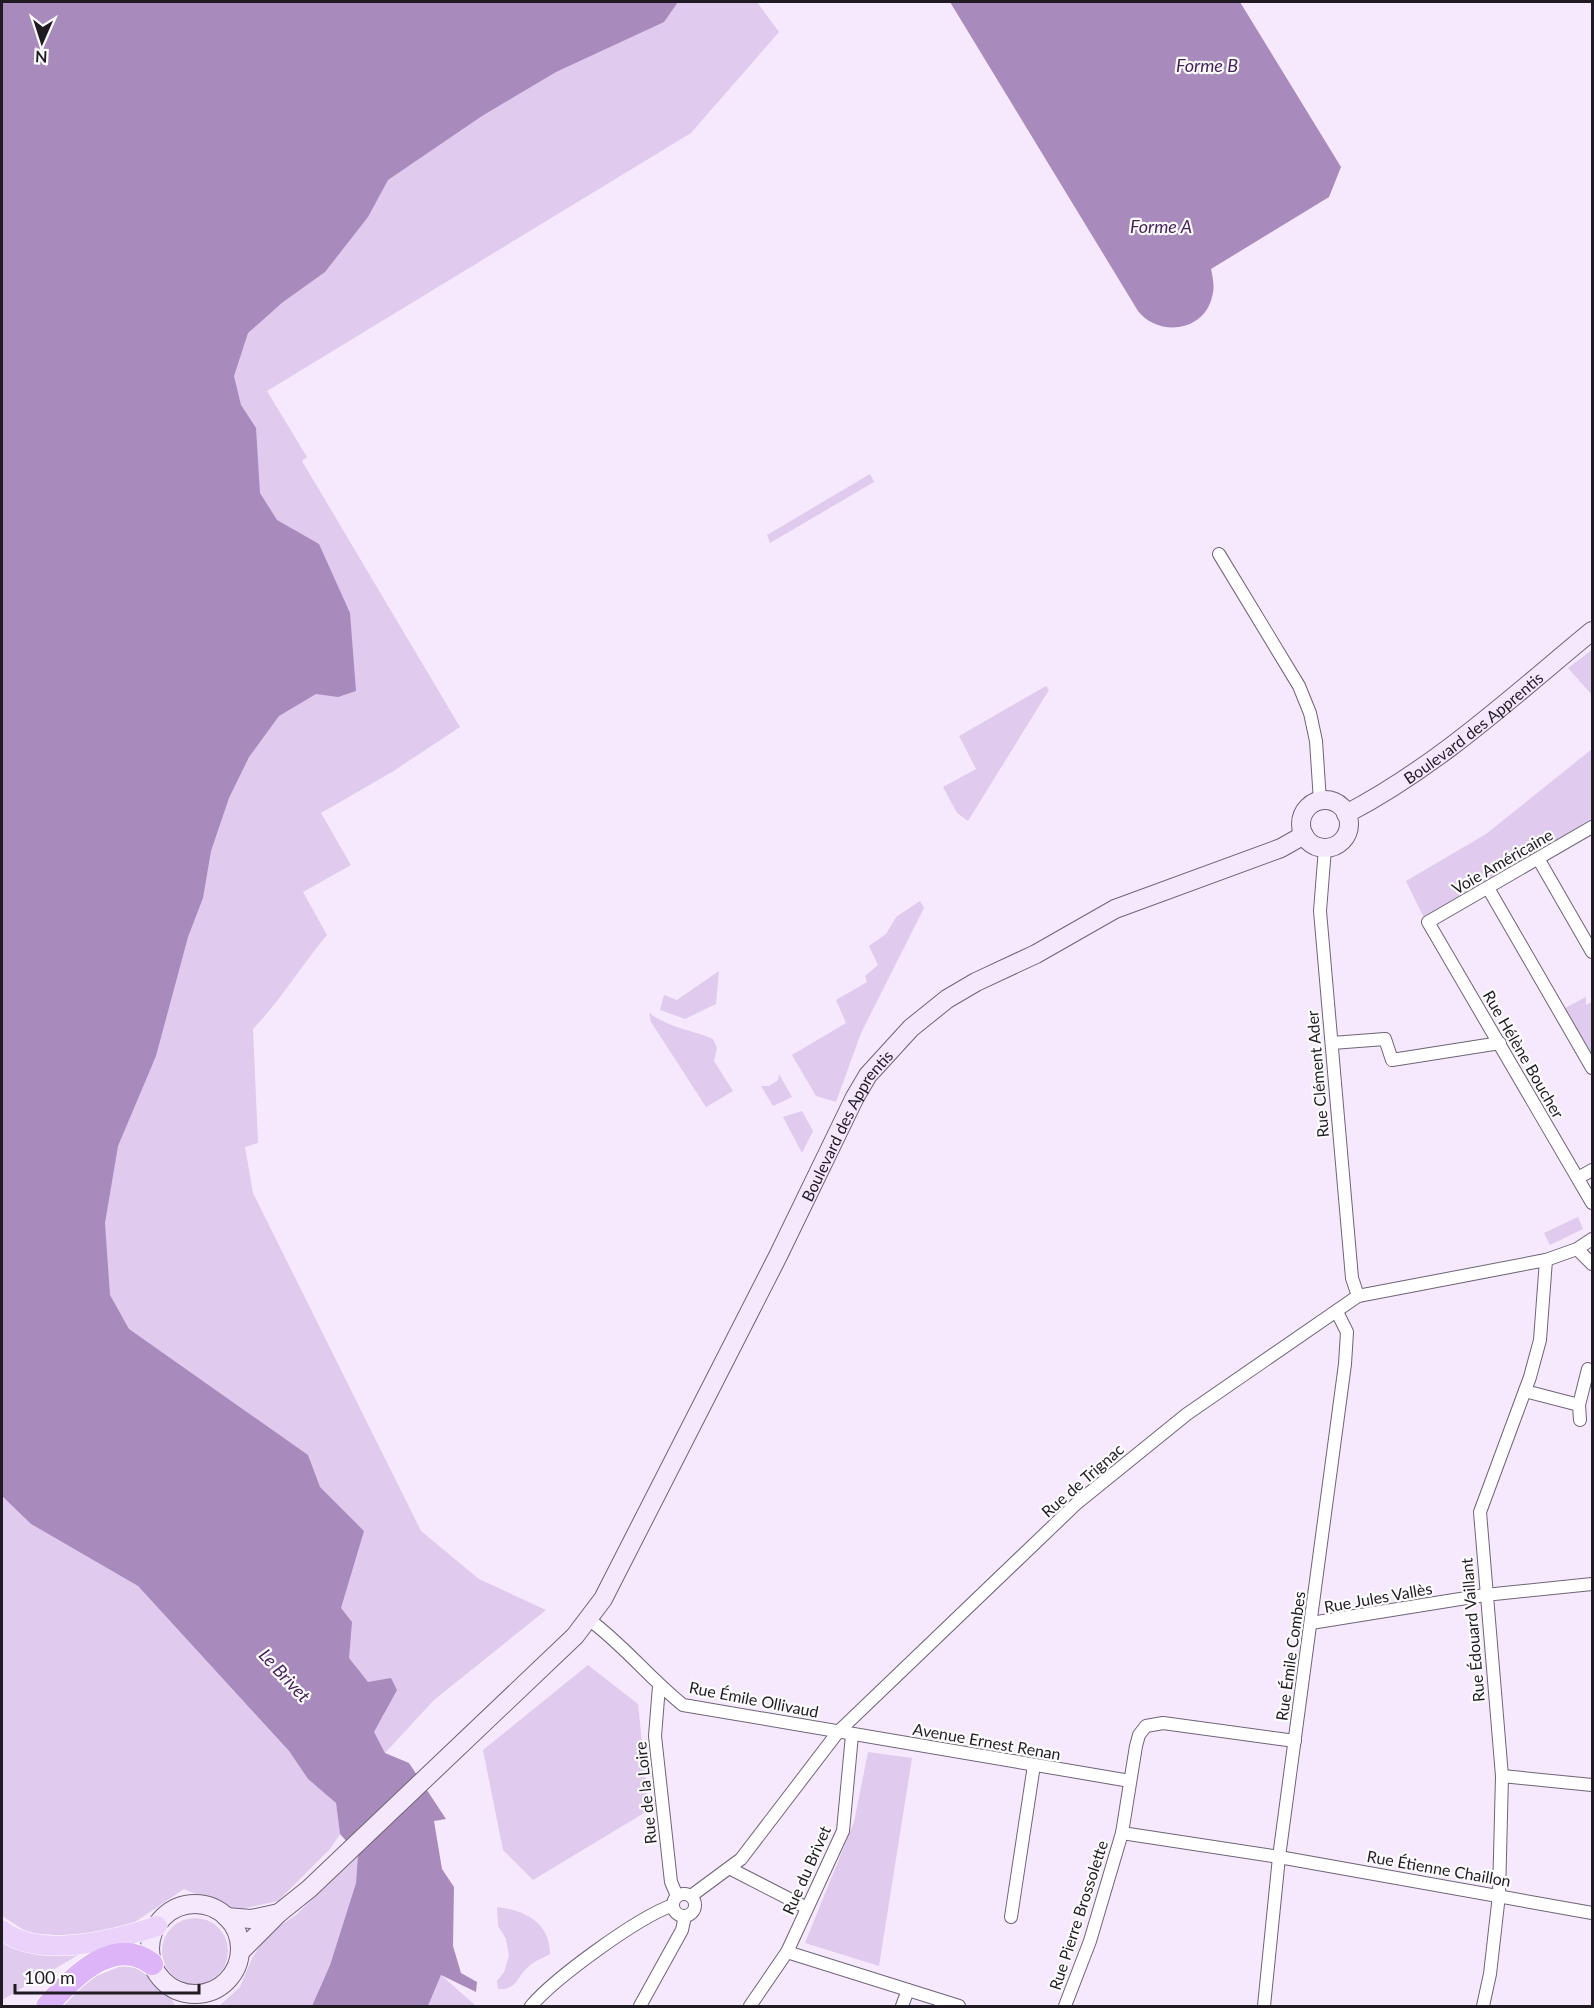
<svg xmlns="http://www.w3.org/2000/svg" width="1594" height="2008" viewBox="0 0 1594 2008" font-family="Lato,sans-serif">
	<style>
		.green { fill: #e0caee }
		.water { fill: #a98abc }
		.lines { fill: none; stroke-linecap: round; stroke-linejoin: round }
		.street-casing { stroke: #6f6476; stroke-width: 14 }
		.secondary-casing { stroke: #6f6476; stroke-width: 20 }
		.primary-casing { stroke: #fff; stroke-width: 21 }
		.highway-casing { stroke: #fff; stroke-width: 24 }
		.street { stroke: #fff; stroke-width: 12 }
		.secondary { stroke: #f5e8fd; stroke-width: 18 }
		.primary { stroke: #ebd2fb; stroke-width: 20 }
		.highway { stroke: #deb4f9; stroke-width: 22 }
		.labels { text-anchor: middle; dominant-baseline: central; stroke-width: 4.5; stroke-linejoin: round; paint-order: stroke }
		.street-label { font-size: 16px; fill: #201b23; stroke: #fcfcfc }
		.water-label { font-size: 18px; font-style: italic; fill: #47205d; stroke: #fcfcfc }
	</style>
	<rect width="100%" height="100%" fill="#f6e9fe"/>
	<!-- green -->
	<g class="green">
		<path d="M2 2H757L779 32 691 133 267 391 307 457 302 461 460 727 392 772 321 813 351 865 303 892 327 935C301 966 281 1000 253 1029L258 1143 245 1147 253 1193 421 1531 479 1579 546 1610 434 1700 385 1753 373 1731 384 1715 79 1471Z"/>
		<path d="M870 474 874 482 770 543 767 535Z"/>
		<path d="M1592 650V695L1568 668Z"/>
		<path d="M1046 686 1049 690 968 821 957 813 943 787 976 769 959 736Z"/>
		<path d="M1592 749V826L1424 918 1406 881 1486 834Z"/>
		<path d="M920 901 924 908 861 1033 836 1102 816 1096 792 1055 846 1023 836 1000 867 982 865 976 878 965 869 946 886 934 896 917Z"/>
		<path d="M719 971 716 1004 685 1019 660 1010 664 995 677 1000Z"/>
		<path d="M1586 997V1005L1592 1002V1056L1565 1008Z"/>
		<path d="M649 1013C674 1030 687 1028 713 1039L717 1048 714 1061 733 1091 706 1107 651 1022Z"/>
		<path d="M779 1074 792 1097 773 1106 761 1086H769L778 1080Z"/>
		<path d="M802 1111 813 1131 802 1153 783 1117Z"/>
		<path d="M1578 1217 1583 1229 1550 1245 1544 1233Z"/>
		<path d="M2 1496 31 1524 138 1586 289 1751 308 1779 336 1803 340 1834 330 1849 278 1901 241 1909 225 1906 184 1889 119 1933 75 1936 30 1934 2 1916Z"/>
		<path d="M588 1665 638 1704 649 1810 533 1880 503 1850 483 1750Z"/>
		<path d="M868 1752 912 1758 879 1966 805 1943 854 1822Z"/>
		<path d="M358 1854 356 1883 330 1965 312 2006H219L240 1987 252 1958 269 1933 296 1915Z"/>
		<path d="M497 1907C525 1910 550 1923 550 1954 543 1958 534 1961 528 1967 516 1977 518 1990 498 1989L497 1981 504 1972 509 1956 506 1939 498 1926Z"/>
		<circle cx="195" cy="1951" r="33"/>
		<path d="M2 1940C26 1955 48 1956 76 1952L78 1955 2 2000Z"/>
		<path d="M121 1966C147 1966 165 1983 175 2006H63L89 1979Z"/>
		<path d="M441 1975 476 2006H428Z"/>
	</g>
	<!-- water -->
	<g class="water">
		<path d="M2 2H678L664 22 556 72 482 116 388 180 368 217 325 272 283 302 248 333 234 376 241 405 256 428 260 493 277 520 319 544 350 613 356 691 338 697 316 694 279 716 249 757 229 798 211 851 203 898 188 937 156 1056 118 1146 105 1223 110 1295 129 1329 308 1455 320 1487 364 1531 341 1608 352 1622 349 1658 368 1682 391 1678 397 1690 374 1732 385 1753 409 1763 446 1819 434 1821 442 1869 454 1887 453 1946 461 1973 477 1982 476 1992 441 1975 428 2006H312L330 1965 356 1883 358 1854 340 1834 336 1803 308 1779 289 1751 138 1586 31 1524 2 1496Z"/>
		<path d="M950 2H1240L1341 167 1329 197 1211 269C1213 279 1215 287 1212 297 1204 332 1158 337 1138 311Z"/>
	</g>
	<g class="lines">
		<!-- street casing -->
		<g class="street-casing">
			<g id="street">
				<path d="M1219 554 1299 686 1310 713 1316 741 1320 801"/>
				<path d="M1592 827 1428 922 1592 1203"/>
				<path d="M1325 848 1320 911 1352 1278 1358 1296"/>
				<path d="M1539 860 1592 952"/>
				<path d="M1488 888 1592 1068"/>
				<path d="M1332 1043 1385 1039 1392 1060 1500 1043"/>
				<path d="M1578 1178 1592 1170"/>
				<path d="M1577 1249 1592 1264"/>
				<path d="M1525 1391 1579 1405"/>
				<path d="M1580 1420 1579 1405 1588 1369"/>
				<path d="M587 1618C623 1644 649 1678 683 1705L1130 1781"/>
				<path d="M1311 1623 1485 1595 1592 1584"/>
				<path d="M659 1686 655 1736 671 1882 677 1896"/>
				<path d="M1295 1741 1163 1723 1146 1726 1139 1735 1136 1746 1122 1833 1279 1857 1592 1913"/>
				<path d="M1502 1776 1592 1785"/>
				<path d="M731 1869 807 1908"/>
				<circle cx="684" cy="1905" r="11"/>
				<path d="M691 1896 741 1859 838 1732 1077 1503 1187 1414 1358 1296 1546 1260 1577 1249 1592 1239"/>
				<path d="M1011 1917 1034 1765"/>
				<path d="M787 1952 959 2006"/>
				<path d="M531 2006C556 1977 637 1918 673 1905"/>
				<path d="M640 2006 682 1930 685 1916"/>
				<path d="M750 2006 787 1952 843 1831 852 1735"/>
				<path d="M902 2006 908 1990"/>
				<path d="M1065 2006 1090 1941 1122 1833"/>
				<path d="M1264 2006 1279 1857 1345 1364 1347 1332 1337 1312"/>
				<path d="M1483 2006 1490 1974 1499 1895 1502 1776 1480 1512 1530 1377 1540 1340 1546 1260"/>
			</g>
		</g>
		<!-- secondary casing -->
		<g class="secondary-casing">
			<g id="secondary">
				<circle cx="1325" cy="824" r="24"/>
				<path id="s1" d="M1346 814C1438 766 1513 696 1592 631"/>
				<circle cx="195" cy="1949" r="45"/>
				<path d="M226 1917 251 1919 279 1913"/>
				<path id="s2" d="M240 1952 279 1913 309 1889 575 1636 603 1599 778 1256 855 1097 868 1075 911 1028 947 999 976 982 1036 954 1115 909 1281 848 1304 835"/>
			</g>
		</g>
		<!-- primary casing -->
		<g class="primary-casing">
			<path id="primary" d="M2 1930C39 1960 116 1940 157 1926"/>
		</g>
		<!-- highway casing -->
		<g class="highway-casing">
			<path id="highway" d="M47 2006C72 1978 114 1934 152 1964"/>
		</g>
		<!-- street -->
		<use href="#street" class="street"/>
		<!-- secondary -->
		<use href="#secondary" class="secondary"/>
		<!-- primary -->
		<use href="#primary" class="primary"/>
		<!-- highway -->
		<use href="#highway" class="highway"/>
	</g>
	<g class="labels">
		<!-- street labels -->
		<g class="street-label">
			<text stroke="none"><textPath href="#s1" startOffset="154">Boulevard des Apprentis</textPath></text>
			<text transform="translate(1502 861) rotate(-30)">Voie Américaine</text>
			<text transform="translate(1524 1054) rotate(60)">Rue Hélène Boucher</text>
			<text transform="translate(1317 1074) rotate(-95)">Rue Clément Ader</text>
			<text stroke="none"><textPath href="#s2" startOffset="1040">Boulevard des Apprentis</textPath></text>
			<text transform="translate(1082 1480) rotate(-41)">Rue de Trignac</text>
			<text transform="translate(1378 1597) rotate(-10)">Rue Jules Vallès</text>
			<text transform="translate(1472 1630) rotate(-95)">Rue Édouard Vaillant</text>
			<text transform="translate(1290 1656) rotate(-82)">Rue Émile Combes</text>
			<text transform="translate(754 1699) rotate(11)">Rue Émile Ollivaud</text>
			<text transform="translate(987 1741) rotate(10)">Avenue Ernest Renan</text>
			<text transform="translate(645 1793) rotate(-96)">Rue de la Loire</text>
			<text transform="translate(1439 1868) rotate(10)">Rue Étienne Chaillon</text>
			<text transform="translate(806 1870) rotate(-66)">Rue du Brivet</text>
			<text transform="translate(1078 1915) rotate(-72)">Rue Pierre Brossolette</text>
		</g>
		<!-- water labels -->
		<g class="water-label">
			<text x="1207" y="65">Forme B</text>
			<text x="1161" y="226">Forme A</text>
			<text transform="translate(285 1675) rotate(47)">Le Brivet</text>
		</g>
	</g>
	<!-- border -->
	<rect width="1594" height="2008" fill="none" stroke="#201b23" stroke-width="6"/>
	<!-- north arrow -->
	<g transform="translate(42 42) rotate(183)" stroke="#fcfcfc" stroke-width="4.5" paint-order="stroke">
	<path d="M0-4.5L10 22L0 15L-10 22Z" fill="#201b23"/>
	<text y="-9" font-size="16" font-weight="bold" text-anchor="middle" fill="#201b23">N</text>
	</g>
	<!-- scale -->
	<path d="M15 1984v9h184v-9" fill="none" stroke="#201b23" stroke-width="3"/>
	<text x="24" y="1984" font-size="18" fill="#201b23" stroke="#fcfcfc" stroke-width="4.5" paint-order="stroke">100 m</text>
</svg>
